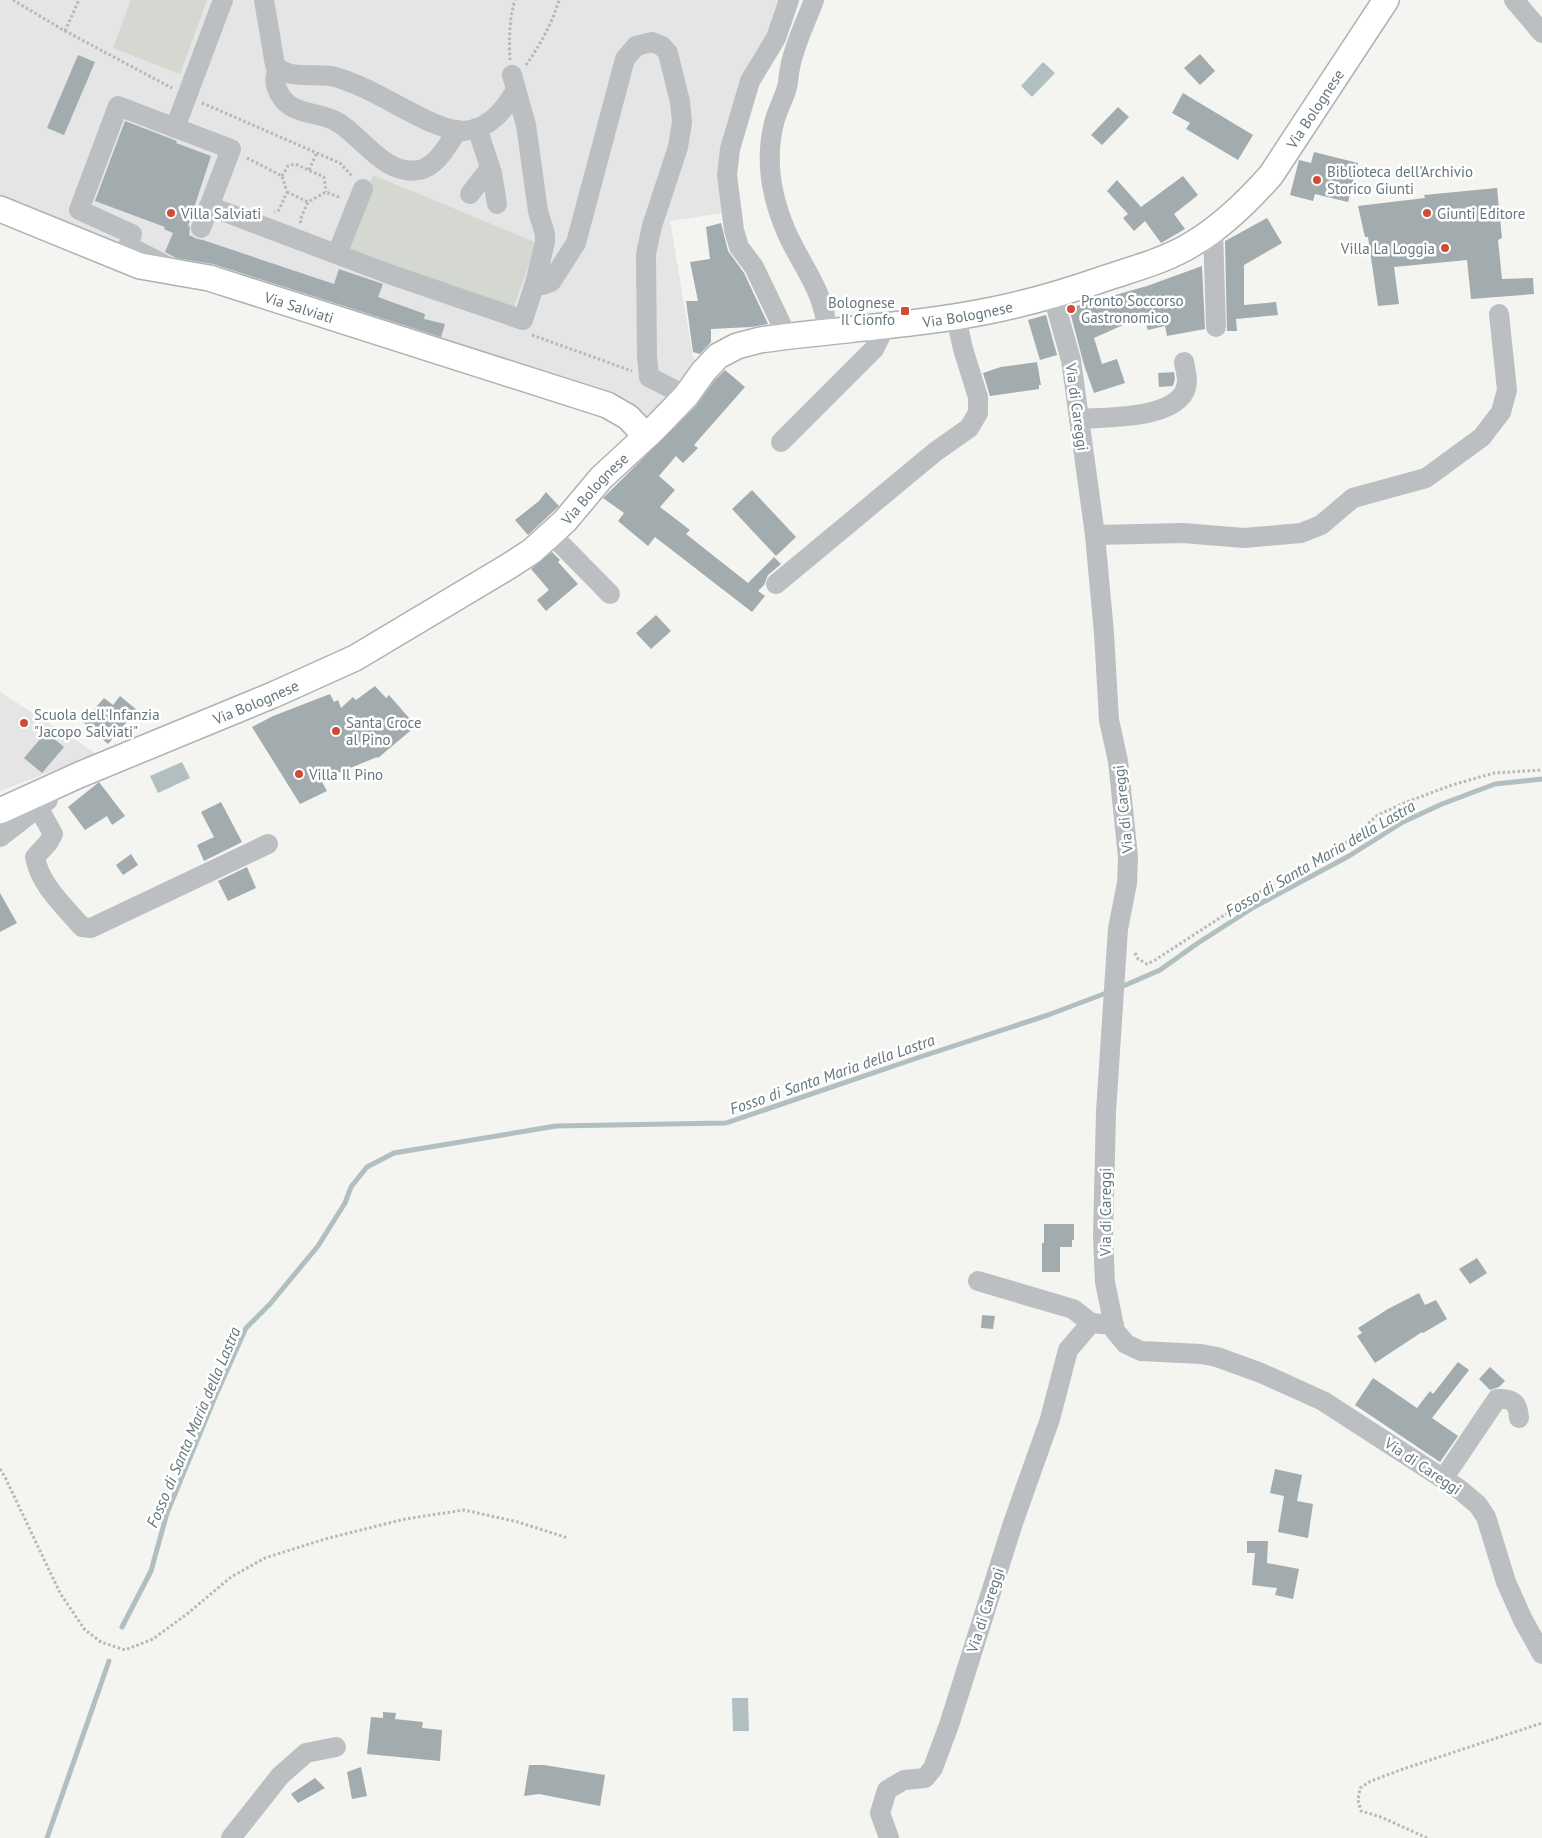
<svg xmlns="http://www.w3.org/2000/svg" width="1542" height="1838" viewBox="0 0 1542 1838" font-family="'PT Sans',sans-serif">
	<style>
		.built { fill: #e4e5e4 }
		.green { fill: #d4d8d0 }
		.water { fill: #b1bfc1 }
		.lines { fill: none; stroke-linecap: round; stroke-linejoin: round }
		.stream { stroke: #b1bfc1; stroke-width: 5 }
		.building { fill: #a2abae }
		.major-casing { stroke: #adb2b4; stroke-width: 28 }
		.path { stroke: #b5b8ba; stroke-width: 3; stroke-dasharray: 2.5 2.5; stroke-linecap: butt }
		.minor { stroke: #bbbfc2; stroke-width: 20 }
		.major { stroke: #fff; stroke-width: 25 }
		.poi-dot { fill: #cf4c35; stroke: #fff; stroke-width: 2 }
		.labels { text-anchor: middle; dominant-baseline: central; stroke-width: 5; stroke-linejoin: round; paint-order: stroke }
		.street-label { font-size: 15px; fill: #66767e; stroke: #fff }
		.poi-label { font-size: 15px; fill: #66767e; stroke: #fff; text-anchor: start }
		.water-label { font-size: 16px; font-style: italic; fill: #62777b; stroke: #fff }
	</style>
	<rect width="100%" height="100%" fill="#f4f4f0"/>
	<!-- built -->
	<g class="built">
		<path d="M0 0H783L722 213 670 221 693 357 700 369 650 423 418 334 164 254 105 247 0 196Z"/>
		<path d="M0 692 97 754 0 791Z"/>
	</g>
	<!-- green -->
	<g class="green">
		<path d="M131 0H207L180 74 113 48Z"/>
		<path d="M373 175 537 243 512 311 345 251Z"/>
	</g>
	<!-- water -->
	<g class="water">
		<path d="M1043 62 1055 73 1032 97 1021 86Z"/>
		<path d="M182 762 190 778 158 793 150 776Z"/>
		<path d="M732 1698H748L749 1731H733Z"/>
	</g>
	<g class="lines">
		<!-- stream -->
		<g class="stream">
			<path d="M1121 987 1160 970 1198 943 1254 907 1349 856 1403 822 1442 804 1495 784 1542 779"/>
			<path d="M122 1627 151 1571 167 1513 215 1397 246 1328 270 1304 318 1246 345 1203 351 1187 367 1167 394 1153 556 1126 726 1123 920 1057 1048 1015 1109 992"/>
			<path d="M47 1838 109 1661"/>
		</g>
	</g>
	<!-- building -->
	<g class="building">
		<path d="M1200 54 1215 71 1200 85 1184 68Z"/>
		<path d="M78 55 95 62 64 135 47 128Z"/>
		<path d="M1183 93 1253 135 1238 160 1186 129 1190 123 1172 113Z"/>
		<path d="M1118 107 1129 117 1102 145 1091 135Z"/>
		<path d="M125 121 177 141 176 143 211 156 188 226 190 227 189 235 197 239 203 240 334 284 339 269 383 284 378 297 425 314 424 319 445 324 441 337 213 264 176 258 165 252 173 233 164 229 165 227 95 201Z"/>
		<path d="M1314 152 1358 163 1348 202 1315 194 1313 201 1290 195 1299 160 1311 163Z"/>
		<path d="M1183 176 1198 195 1174 214 1185 229 1161 243 1145 221 1134 231 1123 218 1128 214 1107 191 1117 180 1141 207Z"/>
		<path d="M1497 188 1502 238 1498 240 1502 279 1533 278 1534 294 1471 299 1467 260 1394 267 1399 304 1378 306 1368 237H1365L1358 206 1425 198 1424 195Z"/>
		<path d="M1267 218 1282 243 1244 265V305L1276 302 1278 315 1236 319 1237 331H1227L1225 241Z"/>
		<path d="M721 223 728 251 744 273 768 324 751 327 711 329V342L700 354 693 352 686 301H698L690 262 710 259 706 227Z"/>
		<path d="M1202 266 1205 329 1167 336 1165 326 1148 330 1143 316 1094 338 1102 364 1117 359 1125 383 1094 393 1084 365 1069 308 1147 286Z"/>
		<path d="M1046 315 1057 355 1040 360 1028 320Z"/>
		<path d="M1037 362 1041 385H1039V389L990 396 983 373 1001 367Z"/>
		<path d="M725 370 745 387 694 445 698 448 683 463 676 456 659 476 675 490 660 507 690 530 686 534 748 583 774 557 781 564 768 575 764 585 758 591 765 596 752 612 655 537 648 546 618 521 624 513 603 498 696 406 714 381Z"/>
		<path d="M1174 372 1175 379 1173 386 1159 387 1158 373Z"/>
		<path d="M752 490 796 537 776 556 732 509Z"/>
		<path d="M546 492 559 506 528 535 515 520 539 501Z"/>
		<path d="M552 552 560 560 558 562 578 584 546 611 537 600 549 590 531 569Z"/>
		<path d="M656 615 671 631 651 649 636 633Z"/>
		<path d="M375 686 386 698 389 695 416 726 378 758 377 757 321 780 327 791 300 804 252 727 273 716 330 694 334 702 338 700 341 708 353 697 356 700Z"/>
		<path d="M120 696 137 710 108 744 83 722 104 698 113 705Z"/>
		<path d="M46 732 64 747 42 773 24 758Z"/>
		<path d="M99 782 125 816 112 825 107 816 85 830 68 807Z"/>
		<path d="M221 802 242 842 204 861 197 845 214 837 201 812Z"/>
		<path d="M131 854 138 865 123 875 116 865Z"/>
		<path d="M247 867 256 888 228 901 218 881Z"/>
		<path d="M0 893 17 923 0 932Z"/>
		<path d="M1044 1224H1074V1240H1072V1247H1060V1272H1042V1243H1044Z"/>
		<path d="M1477 1258 1487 1273 1470 1284 1459 1269Z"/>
		<path d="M1419 1293 1425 1305 1436 1300 1447 1319 1423 1333 1422 1332 1375 1363 1357 1336 1362 1333 1358 1328 1388 1309Z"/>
		<path d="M982 1315 995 1316 993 1329 981 1328Z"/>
		<path d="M1458 1362 1469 1370 1432 1418 1458 1436 1440 1462 1355 1405 1373 1378 1417 1408 1430 1391 1433 1394Z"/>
		<path d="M1490 1367 1505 1381 1499 1387 1490 1390 1479 1379Z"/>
		<path d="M1275 1469 1302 1475 1297 1501 1313 1504 1308 1538 1278 1532 1284 1496 1270 1493Z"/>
		<path d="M1247 1541H1268L1267 1563 1299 1569 1293 1599 1275 1595 1277 1588 1252 1585 1255 1553H1247Z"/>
		<path d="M383 1712 396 1713 395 1719 423 1722 422 1728 442 1730 440 1761 367 1754 371 1717 383 1718Z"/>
		<path d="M529 1765H544L605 1775 600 1806 539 1794 524 1796Z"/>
		<path d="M361 1767 367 1796 352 1799 347 1772Z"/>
		<path d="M315 1778 325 1788 298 1803 291 1794Z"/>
	</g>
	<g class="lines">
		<!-- major casing -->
		<g class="major-casing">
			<g id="major">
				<path id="s1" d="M0 209 140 266 209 278 607 405 628 417 646 436"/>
				<path id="s2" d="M0 811 79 775 273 695 355 658 509 566 532 551 565 521 601 478 653 430 686 396 703 372 718 356 737 346 760 340C837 329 916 326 993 310 1032 302 1069 291 1106 278 1136 268 1167 260 1194 243 1224 225 1248 201 1271 175L1386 0"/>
			</g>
		</g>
		<!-- path -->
		<g class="path">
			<path d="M13 0 65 31 172 88"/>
			<path d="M65 31 79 0"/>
			<path d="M510 60C509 41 509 19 515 0"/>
			<path d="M526 65C540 45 552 24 559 0"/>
			<path d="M202 103 340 163 352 176"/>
			<path d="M247 158 282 176 287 192 279 210 274 212"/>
			<path d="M309 170 317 152"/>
			<path d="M282 176 288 166 295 164 324 177 326 192"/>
			<path d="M287 192 308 202"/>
			<path d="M301 223 300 220 308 202 326 192 341 198"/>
			<path d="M532 335 632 371"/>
			<path d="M1135 953 1138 959 1147 964 1155 960 1266 888 1335 852 1378 815 1404 803 1452 785 1494 773 1542 770"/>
			<path d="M0 1469 5 1477 60 1593 85 1630 101 1642 125 1650 153 1639 187 1614 231 1577 265 1558 325 1539 405 1519 464 1510 518 1522 568 1538"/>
			<path d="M1427 1838 1381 1817 1361 1811 1358 1800 1360 1788 1371 1781 1403 1769 1542 1723"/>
		</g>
		<!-- minor -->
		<g class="minor">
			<path d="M264 0 275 65C288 80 312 73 330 76 337 77 345 80 352 83 382 93 435 132 464 131 490 129 504 110 516 90"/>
			<path d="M814 0C806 22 794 45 790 68 788 75 789 81 787 87 784 99 777 110 774 123 765 159 771 196 786 231 801 266 825 291 827 332"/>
			<path d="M1514 0 1542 33"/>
			<path d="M280 71 276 75C273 86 281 99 289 105 303 115 324 113 339 123 363 138 385 176 419 170 438 166 447 145 458 130"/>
			<path d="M512 75 526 125 538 211 545 234V242L536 280 543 285 551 282 576 243 625 59 636 46 652 42 662 46 668 53 680 102 682 122 678 147 652 226 646 254 647 356 649 377 686 396"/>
			<path d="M175 128 223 0"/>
			<path d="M477 128 492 173 497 204"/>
			<path d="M470 194 490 168"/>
			<path d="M209 206 389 274 523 320 536 280"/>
			<path d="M1213 230 1216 327"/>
			<path d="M337 254 363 189"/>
			<path d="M169 267 128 246 132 234 79 210 118 106 231 149 201 228"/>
			<path d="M1053 296 1071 360 1095 535 1104 633 1109 720 1118 761 1128 857 1127 883 1118 929 1106 1112 1103 1237 1105 1282 1115 1331 1126 1344 1141 1351 1201 1354 1217 1357 1261 1373 1323 1401 1459 1489 1478 1505 1486 1517 1506 1582 1523 1620 1542 1654"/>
			<path d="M787 336 754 267 739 247 734 230 727 175 730 149 750 81 776 38 789 0"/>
			<path d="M1079 419C1106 417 1186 420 1187 381 1187 375 1185 368 1184 362"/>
			<path d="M781 442 874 349 886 325"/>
			<path d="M551 534 610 594"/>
			<path d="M1095 535 1183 533 1244 538 1301 533 1321 525 1353 498 1426 478 1482 437 1501 412 1507 390 1499 314"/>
			<path d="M776 584 935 452 969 428 978 413V397L963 349 956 317"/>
			<path d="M38 807 53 834 48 843 35 857C40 885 64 906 82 927L91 928 268 844"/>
			<path d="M0 837 48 800"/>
			<path d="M978 1281 1073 1309 1091 1323"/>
			<path d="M1443 1479 1497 1399C1513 1398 1518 1403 1519 1418"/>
			<path d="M231 1838 280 1776 306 1753 336 1747"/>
			<path d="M889 1838 880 1813 887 1790 904 1780 925 1778 933 1768 949 1725 1013 1523 1050 1419 1068 1350 1091 1323 1114 1325"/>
		</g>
		<!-- major -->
		<use href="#major" class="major"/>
	</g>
	<!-- markers -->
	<g class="poi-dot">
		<circle cx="1317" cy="180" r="5"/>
		<circle cx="171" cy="213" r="5"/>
		<circle cx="1427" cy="213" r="5"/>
		<circle cx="1445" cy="248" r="5"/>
		<circle cx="1071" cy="309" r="5"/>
		<rect x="900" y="306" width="10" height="10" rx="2.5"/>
		<circle cx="24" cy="723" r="5"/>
		<circle cx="336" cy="731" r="5"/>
		<circle cx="299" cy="774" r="5"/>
	</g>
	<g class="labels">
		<!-- street labels -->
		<g class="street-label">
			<text stroke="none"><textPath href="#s2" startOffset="1539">Via Bolognese</textPath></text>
			<text stroke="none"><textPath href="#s1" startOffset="316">Via Salviati</textPath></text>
			<text stroke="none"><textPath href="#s2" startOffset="1118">Via Bolognese</textPath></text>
			<text transform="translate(1077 407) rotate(82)">Via di Careggi</text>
			<text stroke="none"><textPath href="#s2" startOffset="682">Via Bolognese</textPath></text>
			<text stroke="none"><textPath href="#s2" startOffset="278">Via Bolognese</textPath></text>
			<text transform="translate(1123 809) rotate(-96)">Via di Careggi</text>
			<text transform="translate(1105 1212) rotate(-90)">Via di Careggi</text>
			<text transform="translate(1423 1466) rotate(34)">Via di Careggi</text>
			<text transform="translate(985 1610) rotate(-72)">Via di Careggi</text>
		</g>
		<!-- poi labels -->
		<g class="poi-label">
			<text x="1327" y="171">Biblioteca dell'Archivio<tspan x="1327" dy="17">Storico Giunti</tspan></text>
			<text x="181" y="213">Villa Salviati</text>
			<text x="1437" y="213">Giunti Editore</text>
			<text x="1435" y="248" text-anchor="end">Villa La Loggia</text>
			<text x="1081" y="300">Pronto Soccorso<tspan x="1081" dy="17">Gastronomico</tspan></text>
			<text x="895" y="302" text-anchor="end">Bolognese<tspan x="895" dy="17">Il Cionfo</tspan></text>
			<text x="34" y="714">Scuola dell'Infanzia<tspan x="34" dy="17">"Jacopo Salviati"</tspan></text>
			<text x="346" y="722">Santa Croce<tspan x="346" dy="17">al Pino</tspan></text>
			<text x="309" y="774">Villa Il Pino</text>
		</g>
		<!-- water labels -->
		<g class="water-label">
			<text transform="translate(1320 858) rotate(-30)">Fosso di Santa Maria della Lastra</text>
			<text transform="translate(832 1074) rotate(-19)">Fosso di Santa Maria della Lastra</text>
			<text transform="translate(193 1427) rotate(-67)">Fosso di Santa Maria della Lastra</text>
		</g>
	</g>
</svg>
